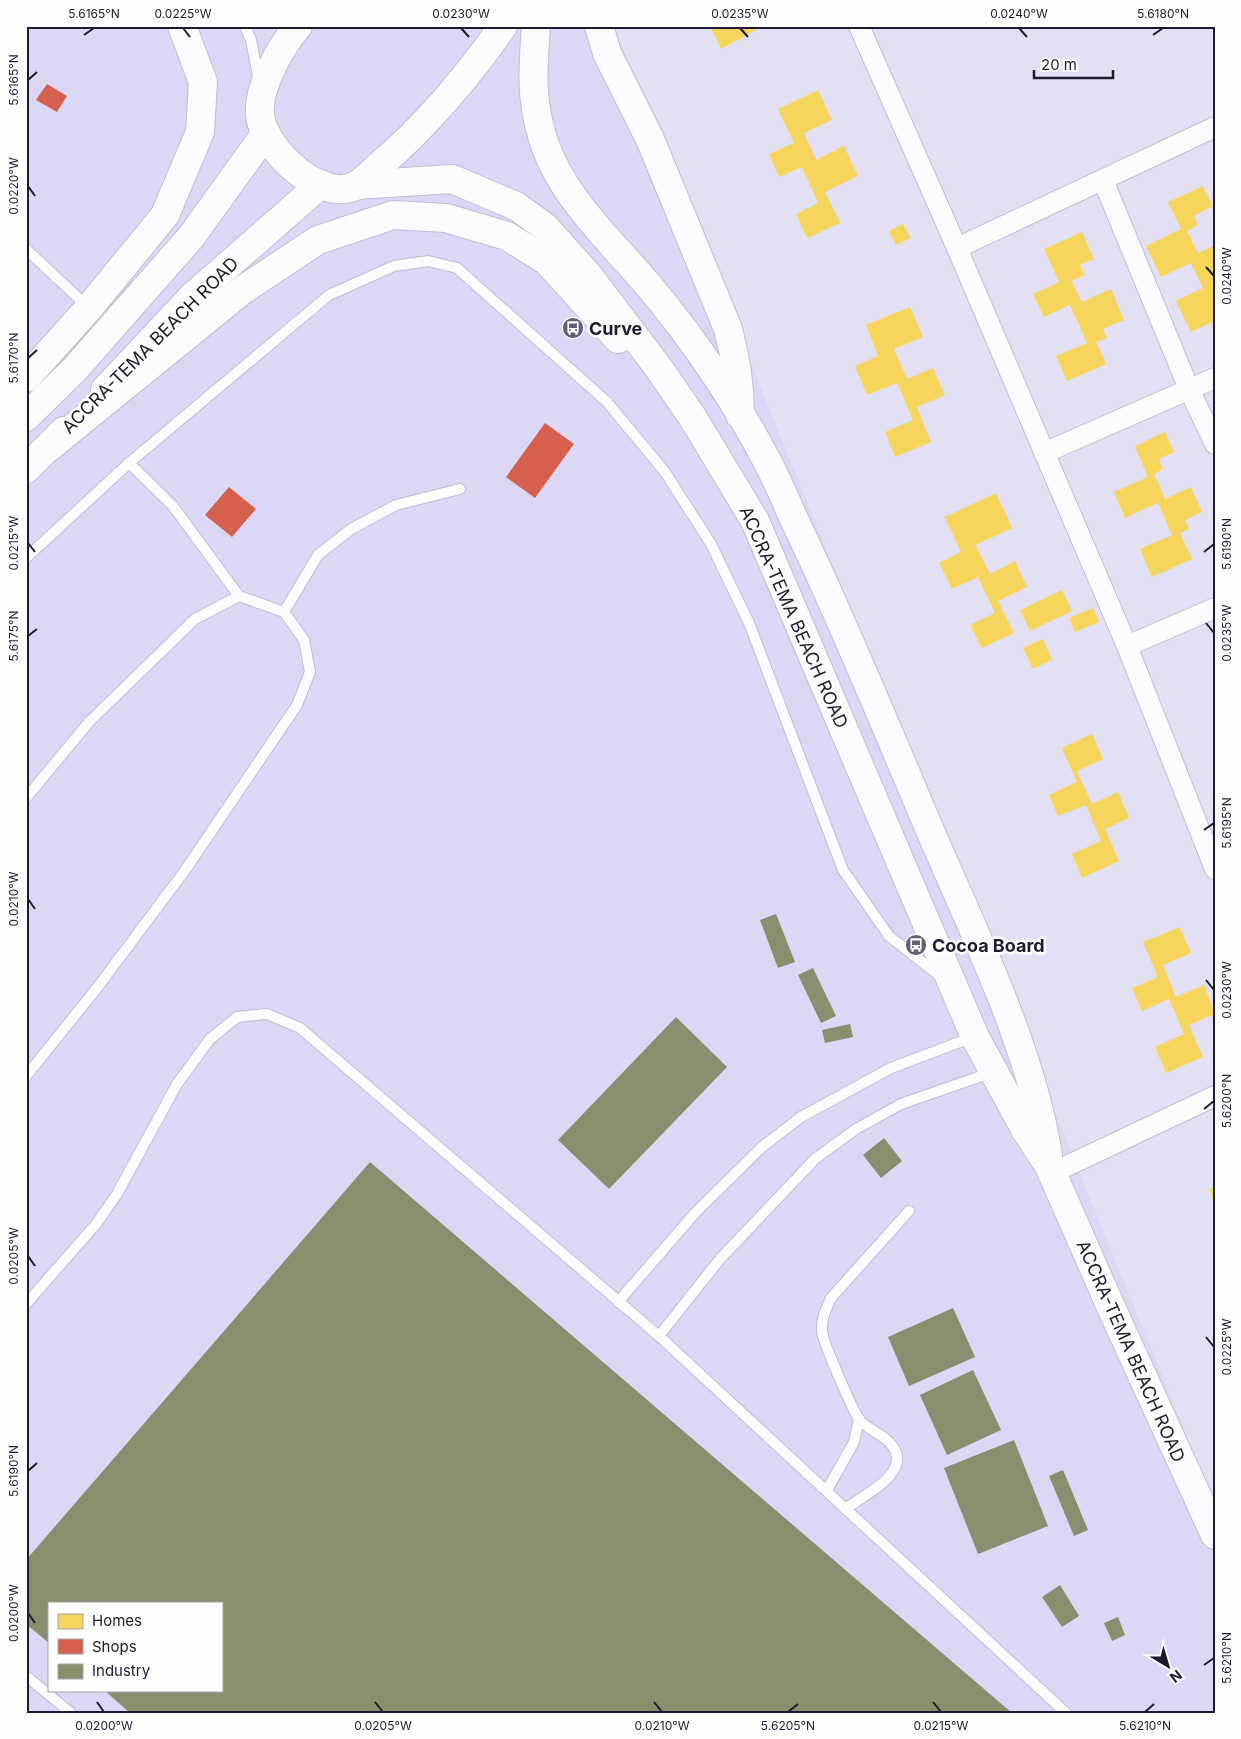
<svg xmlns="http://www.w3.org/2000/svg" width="1241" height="1739" viewBox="0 0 1241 1739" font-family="Inter,sans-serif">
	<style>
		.built { fill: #dbd7f5; fill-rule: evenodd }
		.homes { fill: #f6d55c }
		.shops { fill: #d6604d }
		.industry { fill: #8c8c6e }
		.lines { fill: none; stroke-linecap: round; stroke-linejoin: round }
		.lane-casing { stroke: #c0bdd0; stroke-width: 12 }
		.street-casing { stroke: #c0bdd0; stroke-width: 22 }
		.secondary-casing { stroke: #c0bdd0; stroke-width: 30 }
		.primary-casing { stroke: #c0bdd0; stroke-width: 30 }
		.lane { stroke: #fbfafd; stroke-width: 10 }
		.street { stroke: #fbfafd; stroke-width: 20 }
		.secondary { stroke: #fbfafd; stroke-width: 28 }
		.primary { stroke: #fbfafd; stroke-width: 28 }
		.ticks { fill: none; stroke: #1e1a2f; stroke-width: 2 }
		.labels { text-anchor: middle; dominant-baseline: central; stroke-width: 5; stroke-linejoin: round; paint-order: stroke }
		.poi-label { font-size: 18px; font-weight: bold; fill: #1e1a2f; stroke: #fefefe; text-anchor: start }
		.street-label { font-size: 18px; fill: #1e1a2f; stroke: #fefefe }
		.neatline { fill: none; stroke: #1e1a2f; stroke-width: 2 }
		.ticks-label { font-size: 12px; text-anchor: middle; fill: #1e1a2f }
	</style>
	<rect width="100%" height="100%" fill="#e3e0f3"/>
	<!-- built -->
	<path class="built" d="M26 26H614L1215 1506V1713H26ZM49 1603H221V1690H49Z"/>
	<!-- homes -->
	<g class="homes">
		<path d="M710 26H759L760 28 721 49Z"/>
		<path d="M818 90 832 120 804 133 816 160 844 146 858 176 825 192 840 223 807 238 796 214 818 203 802 167 779 177 769 154 794 143 778 109Z"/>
		<path d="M1203 186 1213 206 1194 216 1198 225 1187 231 1198 253 1215 245V321L1191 332 1176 301 1203 288 1191 263 1161 277 1146 246 1181 229 1168 202Z"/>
		<path d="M903 224 911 238 896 245 889 231Z"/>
		<path d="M1082 232 1094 259 1080 265 1085 275 1072 281 1082 302 1111 289 1124 320 1103 329 1107 338 1096 342 1106 364 1067 381 1056 356 1087 343 1070 305 1044 317 1033 294 1059 282 1044 249Z"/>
		<path d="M910 307 923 337 894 349 907 379 933 368 945 395 917 407 931 442 895 457 885 432 913 420 897 383 867 395 855 366 878 356 866 325Z"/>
		<path d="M1165 432 1174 452 1159 459 1163 469 1154 474 1165 499 1191 487 1202 512 1185 520 1189 529 1180 533 1192 559 1152 577 1140 549 1172 535 1158 503 1125 518 1114 492 1148 477 1135 446Z"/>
		<path d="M996 493 1012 528 976 545 990 574 1015 561 1027 587 998 601 1014 633 982 648 970 625 995 613 978 577 952 589 939 563 961 552 945 517Z"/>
		<path d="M1062 590 1072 611 1030 631 1020 610Z"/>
		<path d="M1093 608 1099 622 1075 632 1069 618Z"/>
		<path d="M1043 639 1052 660 1033 669 1023 648Z"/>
		<path d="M1092 734 1103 759 1077 771 1092 804 1118 792 1129 818 1105 829 1119 861 1082 878 1072 854 1101 841 1086 805 1058 816 1049 795 1077 782 1062 748Z"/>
		<path d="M1180 927 1191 953 1163 965 1176 997 1204 985 1215 1014 1189 1025 1203 1057 1166 1073 1155 1047 1184 1034 1169 999 1142 1011 1132 988 1158 977 1143 942Z"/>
		<path d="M1215 1187V1204L1209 1189Z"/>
	</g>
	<!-- shops -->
	<g class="shops">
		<path d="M47 84 67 96 57 112 36 100Z"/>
		<path d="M545 423 574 444 535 498 506 477Z"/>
		<path d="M229 487 256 509 232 537 205 515Z"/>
	</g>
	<!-- industry -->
	<g class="industry">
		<path d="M776 914 795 962 778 968 760 920Z"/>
		<path d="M813 968 836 1016 821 1023 798 975Z"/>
		<path d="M676 1017 727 1067 609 1189 558 1140Z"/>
		<path d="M850 1024 853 1037 825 1043 822 1030Z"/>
		<path d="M884 1138 902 1161 881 1178 863 1155Z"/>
		<path d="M370 1162 1012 1713H130L104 1690H221V1603H49V1643L26 1624V1560Z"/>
		<path d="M953 1308 975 1357 909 1386 888 1337Z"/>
		<path d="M973 1370 1001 1430 947 1455 920 1395Z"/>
		<path d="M1014 1440 1048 1526 978 1554 944 1468Z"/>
		<path d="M1063 1470 1088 1530 1074 1536 1049 1476Z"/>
		<path d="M1060 1585 1079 1616 1062 1627 1042 1597Z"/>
		<path d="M1118 1617 1125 1635 1112 1641 1104 1623Z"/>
	</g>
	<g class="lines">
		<!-- lane casing -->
		<g class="lane-casing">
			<g id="lane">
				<path d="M245 26 251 40 259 81"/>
				<path d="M26 249 89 308"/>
				<path d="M129 463 173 506 239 596"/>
				<path d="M26 558 129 463 329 295 394 266 428 261 457 268 607 402 665 472 711 544 749 623 843 870 889 936 940 976"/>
				<path d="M284 612 318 555 351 529 396 505 460 489"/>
				<path d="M26 798 89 722 195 619 239 596 284 612 304 640 310 672 297 705 186 869 97 988 26 1076"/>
				<path d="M618 1302 695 1213 762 1147 801 1117 891 1068 973 1037"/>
				<path d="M26 1304 97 1223 117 1194 177 1084 210 1039 237 1017 267 1014 300 1028 659 1336 1066 1713"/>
				<path d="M659 1336 720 1259 815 1159 856 1129 901 1104 993 1072"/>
				<path d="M827 1490 854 1442 859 1419"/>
				<path d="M846 1508C865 1495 917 1470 889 1442 881 1433 866 1429 859 1419 853 1411 822 1340 822 1331 821 1319 826 1309 831 1298L909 1211"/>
				<path d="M26 1676 71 1713"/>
			</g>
		</g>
		<!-- street casing -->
		<g class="street-casing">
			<g id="street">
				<path d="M859 26 957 248 1127 646 1215 869"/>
				<path d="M1103 180 1189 389 1215 444"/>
				<path d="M957 248 1215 127"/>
				<path d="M1044 453 1215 378"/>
				<path d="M1127 646 1215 608"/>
				<path d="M1052 1173 1215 1096"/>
			</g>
		</g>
		<!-- secondary casing -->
		<g class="secondary-casing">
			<g id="secondary">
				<path d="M26 378 89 308 165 215 200 132 203 82 182 26"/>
				<path d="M105 390 192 297 321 184"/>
				<path d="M26 417 74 370 191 237 266 133"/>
				<path d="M26 469 64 431"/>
			</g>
		</g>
		<!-- primary casing -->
		<g class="primary-casing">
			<g id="primary">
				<path d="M298 26C281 46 257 88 260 115 263 149 322 205 357 185 365 180 373 171 380 165 423 129 471 73 503 26"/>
				<path d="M536 26C533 68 530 98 543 139 561 197 611 241 649 286 692 337 735 400 766 459 779 483 789 509 801 534 848 633 889 734 932 835 975 935 1031 1047 1048 1155"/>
				<path d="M599 26 607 53 650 139 728 329C736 358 740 384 740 415"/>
				<path d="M356 185 452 179 516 206 545 227 588 275 658 367 693 418 755 521 975 1037 1026 1131 1049 1166 1110 1305 1215 1535"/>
				<path d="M47 449 244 289 318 240 393 215 446 218 507 236 547 261 618 339"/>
			</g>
		</g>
		<!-- lane -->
		<use href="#lane" class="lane"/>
		<!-- street -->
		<use href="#street" class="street"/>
		<!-- secondary -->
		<use href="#secondary" class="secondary"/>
		<!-- primary -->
		<use href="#primary" class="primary"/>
	</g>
	<!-- ticks -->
	<path class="ticks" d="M183 28 190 37M461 28 469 37M740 28 748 37M1019 28 1027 37M84 35 94 28M1153 35 1163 28M28 80 37 72M28 186 35 196M1206 267 1214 276M28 358 37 350M28 543 35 552M1204 552 1214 544M1206 623 1214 633M28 636 37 629M1204 830 1214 823M28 899 35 909M1206 980 1214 990M1204 1109 1214 1101M28 1256 35 1266M1206 1337 1214 1347M28 1471 37 1463M28 1613 35 1623M1204 1665 1214 1658M97 1702 104 1712M375 1702 383 1712M654 1702 662 1712M933 1702 941 1712M788 1712 798 1704M1145 1712 1154 1704"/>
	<!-- icons -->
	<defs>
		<g id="bus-disc" transform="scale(1.125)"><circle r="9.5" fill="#635f74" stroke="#fefefe"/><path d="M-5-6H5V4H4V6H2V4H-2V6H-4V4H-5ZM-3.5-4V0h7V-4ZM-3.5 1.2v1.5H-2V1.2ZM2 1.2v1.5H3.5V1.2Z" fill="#fff"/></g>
	</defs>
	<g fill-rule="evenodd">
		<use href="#bus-disc" x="573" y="328"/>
		<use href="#bus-disc" x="916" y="945"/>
	</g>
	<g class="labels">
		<!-- poi labels -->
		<g class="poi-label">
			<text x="589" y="328">Curve</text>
			<text x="932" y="945">Cocoa Board</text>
		</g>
		<!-- street labels -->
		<g class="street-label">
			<text transform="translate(150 345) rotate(-45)">ACCRA-TEMA BEACH ROAD</text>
			<text transform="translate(794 617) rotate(66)">ACCRA-TEMA BEACH ROAD</text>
			<text transform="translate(1131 1351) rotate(66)">ACCRA-TEMA BEACH ROAD</text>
		</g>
	</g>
	<!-- border -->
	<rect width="1241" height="1739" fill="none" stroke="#fefefe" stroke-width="55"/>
	<!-- legend -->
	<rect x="48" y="1602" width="175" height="90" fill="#fefefe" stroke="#a4a3ab"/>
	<rect x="58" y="1614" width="25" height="15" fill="#f6d55c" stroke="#a4a3ab"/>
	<text x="92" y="1626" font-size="15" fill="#1e1a2f">Homes</text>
	<rect x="58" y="1639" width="25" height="15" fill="#d6604d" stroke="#a4a3ab"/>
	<text x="92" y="1652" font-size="15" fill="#1e1a2f">Shops</text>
	<rect x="58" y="1664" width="25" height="15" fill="#8c8c6e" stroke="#a4a3ab"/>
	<text x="92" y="1676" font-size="15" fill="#1e1a2f">Industry</text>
	<!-- north arrow -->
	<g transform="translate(1168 1666) rotate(142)" stroke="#fefefe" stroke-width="4" paint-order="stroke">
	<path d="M0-4L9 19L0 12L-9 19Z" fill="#1e1a2f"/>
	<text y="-8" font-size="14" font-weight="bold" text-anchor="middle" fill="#1e1a2f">N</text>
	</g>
	<!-- scale -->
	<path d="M1034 70v8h79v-8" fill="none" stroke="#1e1a2f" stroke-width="2.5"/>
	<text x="1041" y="70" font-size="15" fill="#1e1a2f" stroke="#fefefe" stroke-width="4" paint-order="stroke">20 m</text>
	<rect x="28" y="28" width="1186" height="1684" class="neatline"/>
	<g class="ticks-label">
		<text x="94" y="18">5.6165°N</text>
		<text x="183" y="18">0.0225°W</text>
		<text x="461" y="18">0.0230°W</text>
		<text x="740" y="18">0.0235°W</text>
		<text x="1019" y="18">0.0240°W</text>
		<text x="1163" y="18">5.6180°N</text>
		<text transform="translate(14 80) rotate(-90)" y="4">5.6165°N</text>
		<text transform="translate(14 186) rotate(-90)" y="4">0.0220°W</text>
		<text transform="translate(1227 276) rotate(-90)" y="4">0.0240°W</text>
		<text transform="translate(14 358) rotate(-90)" y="4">5.6170°N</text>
		<text transform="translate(14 543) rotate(-90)" y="4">0.0215°W</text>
		<text transform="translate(1227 544) rotate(-90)" y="4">5.6190°N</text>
		<text transform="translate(1227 633) rotate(-90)" y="4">0.0235°W</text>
		<text transform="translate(14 636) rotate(-90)" y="4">5.6175°N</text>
		<text transform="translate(1227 823) rotate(-90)" y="4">5.6195°N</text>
		<text transform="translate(14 899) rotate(-90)" y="4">0.0210°W</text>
		<text transform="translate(1227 990) rotate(-90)" y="4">0.0230°W</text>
		<text transform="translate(1227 1101) rotate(-90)" y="4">5.6200°N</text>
		<text transform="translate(14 1256) rotate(-90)" y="4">0.0205°W</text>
		<text transform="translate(1227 1347) rotate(-90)" y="4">0.0225°W</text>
		<text transform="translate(14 1471) rotate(-90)" y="4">5.6190°N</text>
		<text transform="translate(14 1613) rotate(-90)" y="4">0.0200°W</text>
		<text transform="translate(1227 1658) rotate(-90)" y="4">5.6210°N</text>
		<text x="104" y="1730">0.0200°W</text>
		<text x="383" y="1730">0.0205°W</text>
		<text x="662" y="1730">0.0210°W</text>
		<text x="788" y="1730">5.6205°N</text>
		<text x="941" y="1730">0.0215°W</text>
		<text x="1145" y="1730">5.6210°N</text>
	</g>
</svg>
